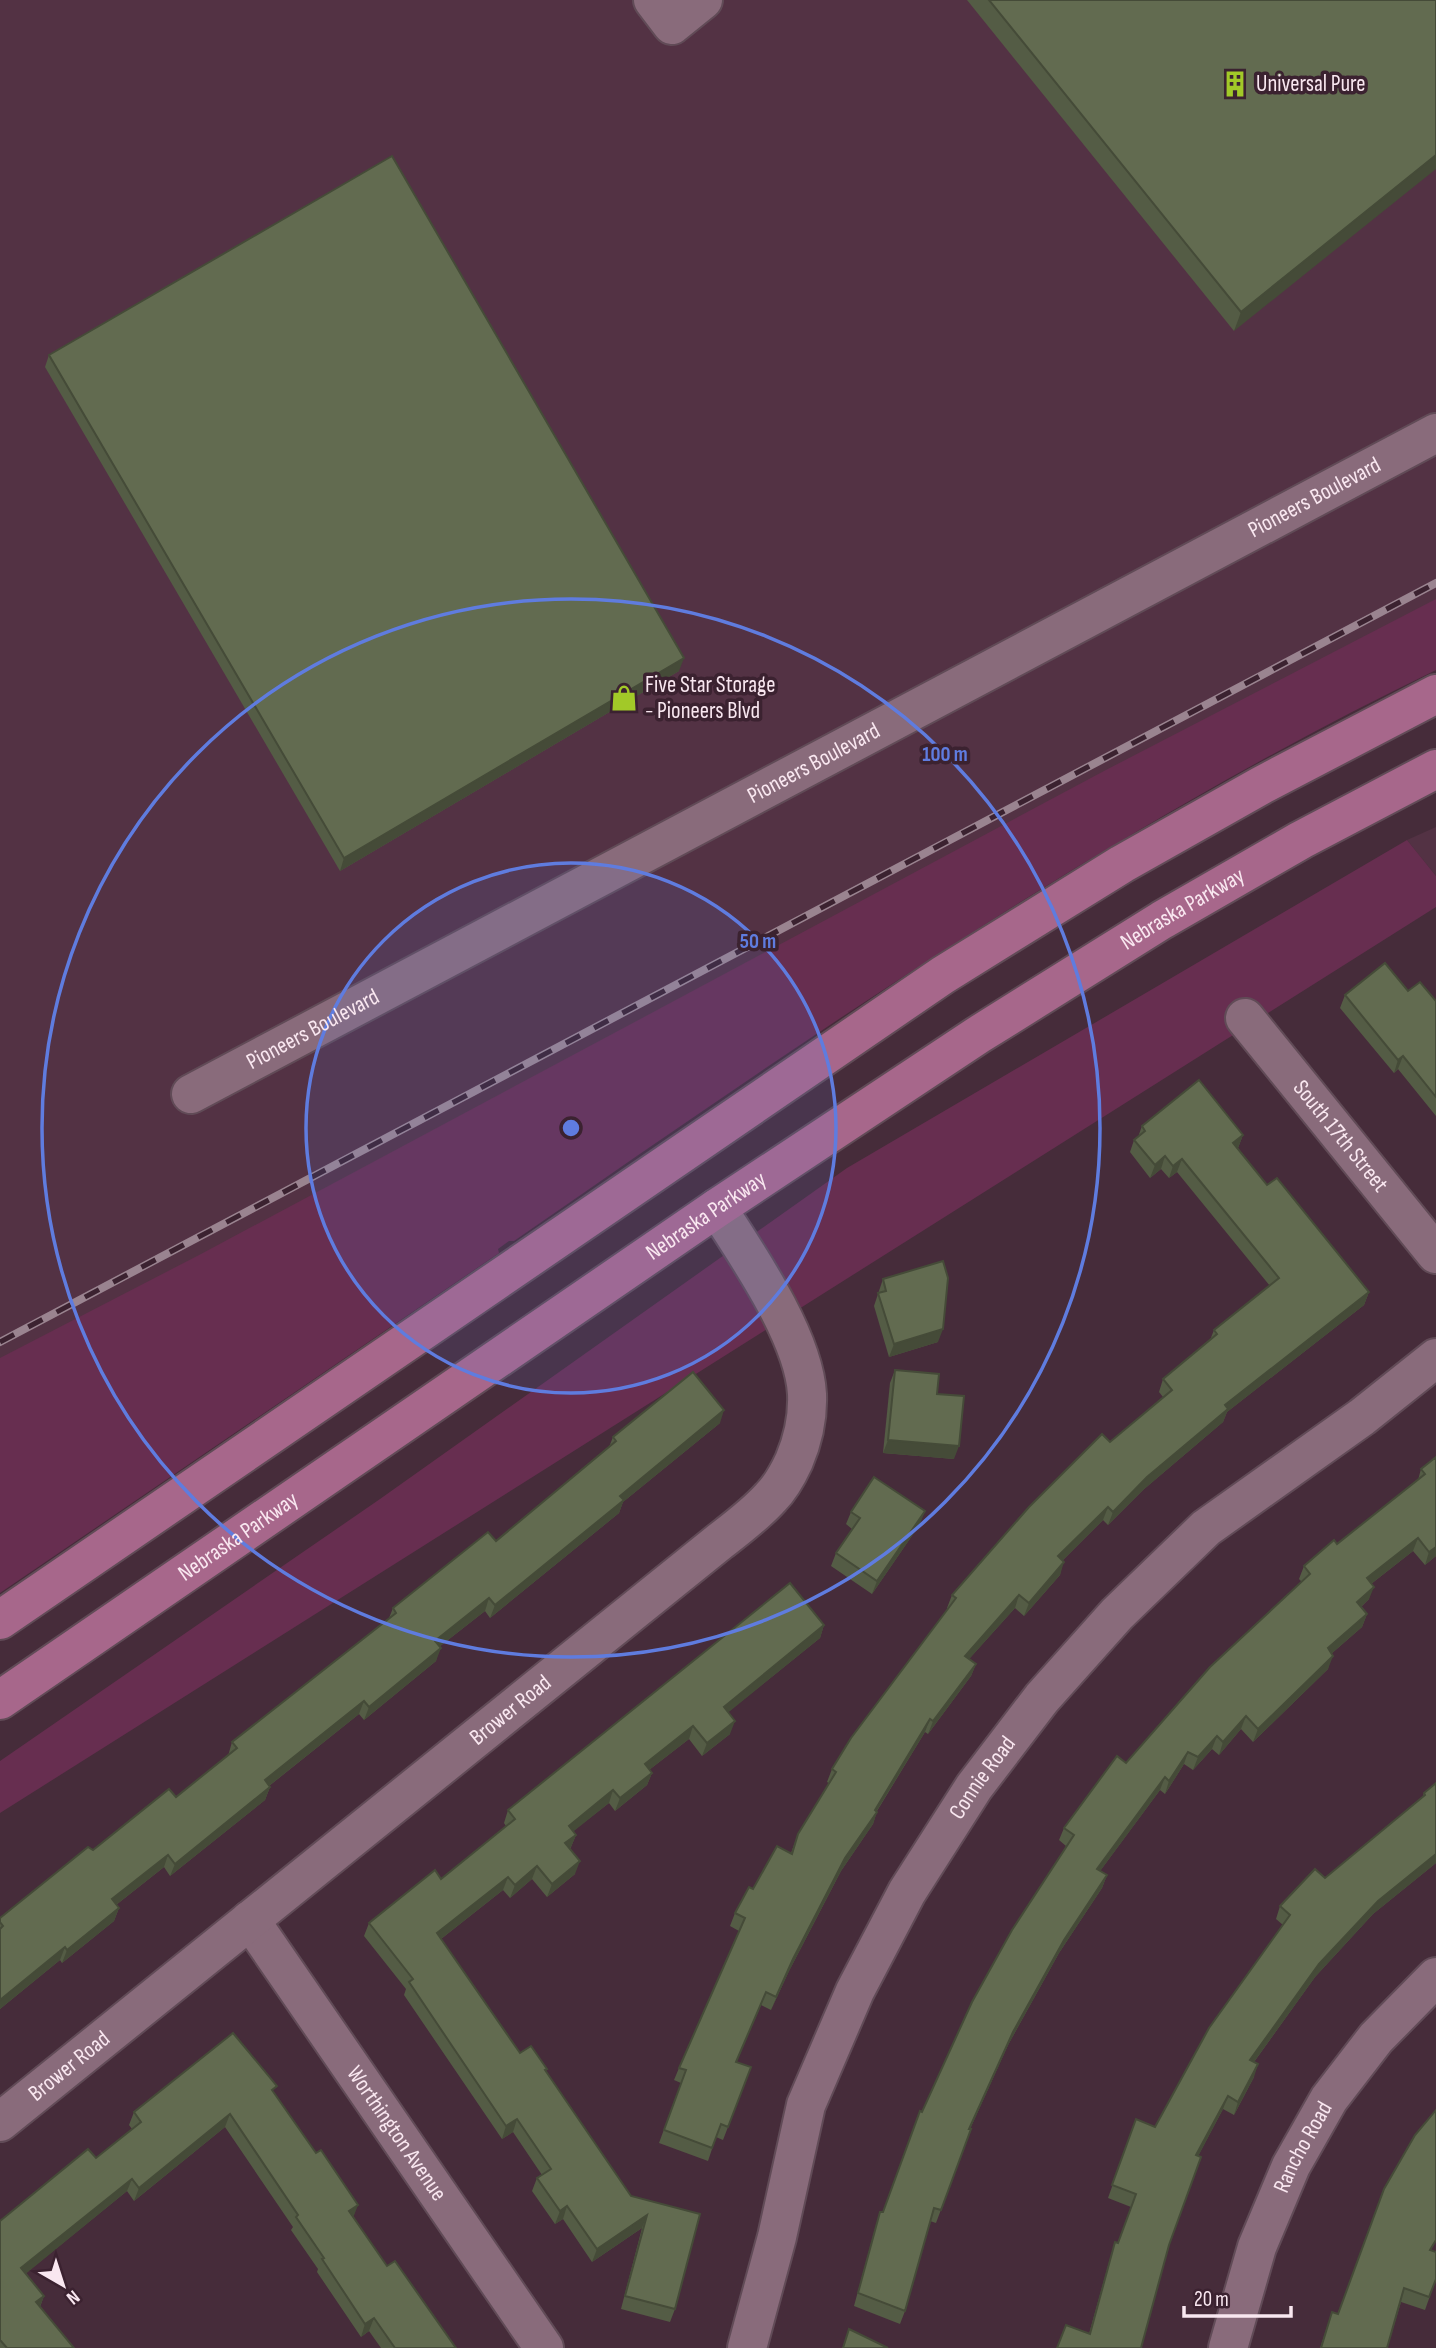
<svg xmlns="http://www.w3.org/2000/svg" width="1436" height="2348" viewBox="0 0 1436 2348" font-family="'Sofia Sans Condensed',sans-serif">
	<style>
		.built { fill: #533244 }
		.green { fill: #672e50 }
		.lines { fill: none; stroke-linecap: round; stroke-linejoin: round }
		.minor-casing { stroke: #614b57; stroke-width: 42 }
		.major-casing { stroke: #614b57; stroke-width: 42 }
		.minor { stroke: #896b7b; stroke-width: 38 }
		.major { stroke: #a7678b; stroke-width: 38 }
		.rail-casing { stroke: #9a8490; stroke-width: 8 }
		.rail { stroke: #3b2230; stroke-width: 5; stroke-dasharray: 16; stroke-linecap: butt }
		.wall { fill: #545c45 }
		.shaded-wall { fill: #454b38 }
		.building { fill: #626b50; stroke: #454b38; stroke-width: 2 }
		.ring { fill: none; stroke: #5f7cdf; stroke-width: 3.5 }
		.labels { text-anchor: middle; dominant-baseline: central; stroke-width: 7; stroke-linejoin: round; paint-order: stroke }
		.poi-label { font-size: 23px; fill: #f9e7f0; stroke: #3b2230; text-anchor: start }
		.street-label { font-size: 23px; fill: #f9e7f0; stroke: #3b2230 }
		.centre { fill: #5f7cdf; stroke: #3b2230; stroke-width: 3.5 }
		.ring-label { font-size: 21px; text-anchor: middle; font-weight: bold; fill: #5f7cdf; stroke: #3b2230; stroke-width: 7; stroke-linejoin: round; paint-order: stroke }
	</style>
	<rect width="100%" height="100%" fill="#462c3a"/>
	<!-- built -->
	<g class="built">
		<path d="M0 0H1436V633L0 1409Z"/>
		<path d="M1436 827V876L1407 840Z"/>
	</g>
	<!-- green -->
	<g class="green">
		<path d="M1436 599V670C1110 828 811 1035 514 1241H509L498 1249 499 1253 0 1593V1358L201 1254 1104 771Z"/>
		<path d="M1407 840 1436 876V907L0 1813V1761L380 1499 847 1168Z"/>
	</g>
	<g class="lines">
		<!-- minor casing -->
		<g class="minor-casing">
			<g id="minor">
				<path d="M653 0 672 25 703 0"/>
				<path id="s1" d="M1245 1018 1436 1254"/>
				<path id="s2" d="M191 1094 1436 433"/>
				<path id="s3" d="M250 1920 544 2348"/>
				<path id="s4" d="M0 2122 719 1542C737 1528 756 1514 771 1497 781 1487 788 1474 794 1461 803 1440 808 1418 807 1394 804 1337 748 1256 717 1208"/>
				<path id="s5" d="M747 2348 777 2237 806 2105 855 1991 907 1892 974 1787 1042 1698 1117 1614 1206 1528 1362 1417 1436 1358"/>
				<path id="s6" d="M1228 2348 1257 2247 1291 2166 1329 2099 1376 2038 1436 1977"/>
			</g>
		</g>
		<!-- major casing -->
		<g class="major-casing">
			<g id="major">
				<path d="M0 1620 943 975 1122 864 1262 785 1436 694"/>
				<path id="s7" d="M0 1700 717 1208 978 1035 1162 920 1301 840 1436 769"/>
			</g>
		</g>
		<!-- minor -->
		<use href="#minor" class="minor"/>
		<!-- major -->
		<use href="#major" class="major"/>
		<!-- rail casing -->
		<g class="rail-casing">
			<path id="rail" d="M0 1342 1436 583"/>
		</g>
		<!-- rail -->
		<use href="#rail" class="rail"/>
	</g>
	<!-- wall -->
	<g class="wall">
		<path d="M967 0H1436L1234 331Z"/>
		<path d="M49 355 679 671 340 871 45 367Z"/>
		<path d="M1408 991 1436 1001V1116L1398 1069 1394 1073 1340 1008 1345 995Z"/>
		<path d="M1142 1126 1243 1135 1238 1148 1267 1185 1369 1292 1364 1305 1227 1412 1223 1422 1143 1490 1108 1525 1103 1520 1063 1560 1060 1575 1024 1616 1015 1608 969 1659 976 1664 971 1676 928 1734 925 1732 877 1811 873 1824 841 1871 789 1971 771 2010 761 2005 736 2062 751 2067 723 2140 716 2137 708 2161 659 2143 681 2083 674 2080 679 2068 739 1931 730 1926 735 1913 753 1889 791 1853 798 1834 829 1783 827 1782 832 1769 948 1609 947 1608 952 1595 1110 1442 1163 1397 1159 1392 1163 1379 1210 1340 1214 1330 1270 1286 1177 1172 1169 1178 1161 1169 1150 1178 1130 1152 1134 1140 1138 1137Z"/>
		<path d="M883 1279 938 1342 889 1357 874 1306Z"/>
		<path d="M895 1370 937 1394 954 1459 883 1453 890 1383Z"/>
		<path d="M720 1423 623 1502 619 1513 490 1618 485 1611 439 1647 436 1661 364 1720 359 1714 269 1786 270 1787 265 1800 170 1876 164 1867 116 1905 119 1908 114 1921 62 1963 60 1960 0 2009V1918L93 1850 176 1797 228 1756 232 1742 389 1618 393 1608 496 1541 609 1447 613 1437Z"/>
		<path d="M1436 1457V1556L1425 1565 1413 1551 1371 1584 1369 1599 1361 1607 1367 1614 1362 1627 1331 1654 1328 1669 1253 1742 1241 1729 1219 1755 1212 1749 1193 1770 1184 1764 1165 1794 1160 1790 1100 1871 1107 1875 1102 1888 1059 1953 1008 2045 970 2129H971L936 2223 930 2221 905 2311 900 2324 854 2306 876 2225 880 2212H883L922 2112 1066 1846 1059 1840 1064 1828 1302 1582 1299 1579 1304 1566 1337 1544 1418 1480 1421 1469Z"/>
		<path d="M851 1512 920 1524 872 1594 831 1566 836 1553 852 1529 846 1524Z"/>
		<path d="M824 1625 820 1638 728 1712 730 1734 702 1756 689 1739 649 1770 652 1773 647 1785 615 1811 609 1803 573 1831 576 1835 571 1847 570 1849 575 1874 547 1897 532 1879 510 1898 503 1890 441 1939 520 2053 546 2072 631 2196 700 2214 675 2309 670 2322 621 2309 642 2228 592 2262 563 2219 555 2224 532 2191 537 2178 542 2175 513 2132 502 2139 404 1995 406 1989 364 1936 369 1923 441 1879 506 1826 504 1823 508 1810Z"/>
		<path d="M1436 1783V1863L1373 1914 1315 1977 1254 2062V2077L1234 2115 1223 2109 1198 2156 1169 2245 1141 2348 1089 2334 1111 2255 1115 2242 1118 2243 1131 2207 1108 2198 1136 2119 1155 2127 1283 1925 1276 1919 1280 1906 1325 1878 1422 1798 1424 1793Z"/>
		<path d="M274 2093 353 2218 387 2266 456 2348H381L369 2331 361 2337 317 2272 318 2269 291 2230 293 2227 225 2127 134 2201 127 2191 26 2273 44 2296 40 2307 74 2348H0V2221L96 2158 132 2129 129 2125 134 2112Z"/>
		<path d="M1433 2251 1436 2279 1425 2310 1401 2302 1387 2348H1320L1332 2312 1338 2314Z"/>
	</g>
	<!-- shaded-wall -->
	<g class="shaded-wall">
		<path d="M1436 155V169L1234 331 1241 312Z"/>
		<path d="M684 658 679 671 340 871 344 858Z"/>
		<path d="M1403 1056 1398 1069 1394 1073 1398 1060Z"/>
		<path d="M1243 1135 1238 1148 1228 1156 1233 1143Z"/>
		<path d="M1165 1156 1161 1169 1150 1178 1155 1165Z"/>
		<path d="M1182 1159 1177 1172 1169 1178 1173 1166Z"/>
		<path d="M1369 1292 1364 1305 1227 1412 1223 1422 1143 1490 1108 1525 1113 1512 1147 1477 1225 1405Z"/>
		<path d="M943 1329 938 1342 889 1357 894 1344Z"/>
		<path d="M724 1410 720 1423 623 1502 619 1513 490 1618 495 1605 620 1496Z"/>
		<path d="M888 1440 959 1446 954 1459 883 1453Z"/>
		<path d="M1108 1507 1103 1520 1054 1569 1058 1556Z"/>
		<path d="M925 1511 920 1524 872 1594 877 1581Z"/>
		<path d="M1418 1538 1413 1551 1362 1591 1367 1578Z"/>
		<path d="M1436 1547V1556L1425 1565 1429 1552Z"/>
		<path d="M1064 1562 1060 1575 1024 1616 1029 1603Z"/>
		<path d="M1374 1587 1369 1599 1352 1615 1357 1602Z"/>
		<path d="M1019 1595 1015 1608 961 1668 965 1656Z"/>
		<path d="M489 1598 485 1611 430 1654 435 1641Z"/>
		<path d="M1367 1614 1362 1627 1323 1661 1328 1648Z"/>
		<path d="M824 1625 820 1638 719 1720 724 1707Z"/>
		<path d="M441 1648 436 1661 364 1720 369 1707Z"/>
		<path d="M1333 1656 1328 1669 1253 1742 1258 1729Z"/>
		<path d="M976 1664 971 1676 928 1734 933 1721Z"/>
		<path d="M364 1701 359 1714 260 1793 265 1780Z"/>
		<path d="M1246 1716 1241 1729 1219 1755 1223 1742Z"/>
		<path d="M930 1719 925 1732 873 1817 877 1812 873 1824 841 1871 789 1971 771 2010 793 1959 845 1858Z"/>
		<path d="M735 1721 730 1734 702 1756 707 1743Z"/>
		<path d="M693 1726 689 1739 640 1777 645 1764Z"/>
		<path d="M1217 1736 1212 1749 1193 1770 1198 1757Z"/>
		<path d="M1188 1752 1184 1764 1165 1794 1169 1781Z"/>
		<path d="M652 1773 647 1785 615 1811 620 1798Z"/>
		<path d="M1165 1777 1160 1790 1092 1882 1097 1869Z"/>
		<path d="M270 1787 265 1800 170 1876 175 1864Z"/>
		<path d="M613 1790 609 1803 564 1839 569 1826Z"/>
		<path d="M576 1835 571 1847 561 1856 565 1843Z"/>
		<path d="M1436 1854V1863L1373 1914 1315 1977 1246 2073 1250 2060 1319 1964 1378 1901Z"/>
		<path d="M168 1855 164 1867 107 1912 112 1899Z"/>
		<path d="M580 1861 575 1874 547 1897 552 1884Z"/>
		<path d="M537 1866 532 1879 510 1898 515 1885Z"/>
		<path d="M1107 1875 1102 1888 1059 1953 1008 2045 964 2142 969 2129 1013 2032 1064 1940Z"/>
		<path d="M508 1877 503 1890 432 1946 437 1933Z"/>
		<path d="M119 1908 114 1921 62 1963 67 1950Z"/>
		<path d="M65 1947 60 1960 0 2009V2000Z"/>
		<path d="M766 1992 761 2005 731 2075 736 2062Z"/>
		<path d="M1258 2064 1254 2077 1234 2115 1238 2102Z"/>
		<path d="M1228 2096 1223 2109 1192 2168 1196 2155Z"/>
		<path d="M230 2114 225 2127 134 2201 139 2188Z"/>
		<path d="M517 2119 513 2132 502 2139 506 2126Z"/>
		<path d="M132 2179 127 2191 17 2281 21 2268Z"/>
		<path d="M358 2205 353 2218 349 2211Z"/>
		<path d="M567 2206 563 2219 555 2224 560 2211Z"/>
		<path d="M647 2215 642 2228 592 2262 597 2249Z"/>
		<path d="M44 2296 39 2309 36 2302Z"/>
		<path d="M374 2318 369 2331 361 2337 365 2324Z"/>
	</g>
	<!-- building -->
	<g class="building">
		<path d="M989 0H1436V155L1241 312Z"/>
		<path d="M392 156 684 658 344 858 49 355Z"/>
		<path d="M1385 963 1408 991 1420 982 1436 1001V1097L1403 1056 1398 1060 1345 995Z"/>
		<path d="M1199 1080 1243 1135 1233 1143 1267 1185 1277 1178 1369 1292 1225 1405 1228 1409 1147 1477 1113 1512 1108 1507 1058 1556 1064 1562 1029 1603 1019 1595 965 1656 976 1664 933 1721 930 1719 875 1810 877 1812 845 1858 793 1959 776 1997 766 1992 736 2062 751 2067 728 2127 721 2124 712 2148 664 2130 686 2070 679 2068 745 1918 735 1913 749 1887 753 1889 777 1846 792 1854 798 1834 836 1772 832 1769 851 1738 956 1598 952 1595 1029 1507 1102 1434 1110 1442 1172 1390 1163 1379 1217 1334 1214 1330 1279 1278 1182 1159 1173 1166 1165 1156 1155 1165 1134 1140 1145 1131 1142 1126Z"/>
		<path d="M943 1261 948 1278 943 1329 894 1344 878 1293 886 1291 883 1279Z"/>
		<path d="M895 1370 939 1374 937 1394 964 1396 959 1446 888 1440Z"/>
		<path d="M693 1372 724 1410 620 1496 624 1500 495 1605 489 1598 435 1641 441 1648 369 1707 364 1701 265 1780 270 1787 175 1864 168 1855 112 1899 119 1908 67 1950 65 1947 0 2000V1929L3 1926 0 1922V1918L88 1847 93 1850 169 1789 176 1797 237 1748 232 1742 396 1613 393 1608 488 1532 496 1541 616 1441 613 1437Z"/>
		<path d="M1436 1457V1547L1429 1552 1418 1538 1367 1578 1374 1587 1357 1602 1367 1614 1328 1648 1333 1656 1258 1729 1246 1716 1223 1742 1217 1736 1198 1757 1188 1752 1169 1781 1165 1777 1097 1869 1107 1875 1064 1940 1013 2032 969 2129H971L941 2210 934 2208 905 2311 858 2293 880 2212H883L920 2111 922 2112 972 2002 1012 1930 1074 1835 1064 1828 1117 1756 1126 1763 1210 1667 1310 1574 1304 1566 1334 1540 1337 1544 1425 1474 1421 1469Z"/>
		<path d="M874 1477 925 1511 877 1581 836 1553 860 1518 851 1512Z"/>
		<path d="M790 1583 824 1625 724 1707 735 1721 707 1743 693 1726 645 1764 652 1773 620 1798 613 1790 569 1826 576 1835 565 1843 580 1861 552 1884 537 1866 515 1885 508 1877 437 1933 520 2053 531 2046 547 2069 545 2070 631 2196 700 2214 675 2309 625 2296 647 2215 597 2249 567 2206 560 2211 537 2178 551 2169 517 2119 506 2126 409 1982 413 1979 369 1923 435 1870 441 1879 515 1819 508 1810Z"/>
		<path d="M1436 1783V1854L1378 1901 1319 1964 1250 2060 1258 2064 1238 2102 1228 2096 1196 2155 1201 2157 1169 2245 1141 2348H1057L1066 2325 1090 2334 1115 2242 1118 2243 1136 2194 1112 2185 1136 2119 1155 2127 1209 2028 1290 1915 1280 1906 1315 1869 1325 1878 1425 1795 1424 1793Z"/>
		<path d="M233 2033 277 2086 272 2090 316 2153 321 2150 358 2205 349 2211 387 2266 395 2261 456 2348H395L374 2318 365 2324 322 2259 324 2258 296 2217 298 2215 230 2114 139 2188 132 2179 21 2268 44 2296 36 2302 74 2348H7L0 2340V2221L88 2149 96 2158 141 2122 134 2112Z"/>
		<path d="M1436 2110V2240L1430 2250 1436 2252V2279L1429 2297 1404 2288 1387 2348H1321L1332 2312 1338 2314 1384 2189 1415 2135Z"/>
		<path d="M849 2329 888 2348H843Z"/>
	</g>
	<!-- distance rings -->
	<circle cx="571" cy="1128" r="265" fill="#5f7cdf" fill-opacity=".12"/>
	<g class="ring">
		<circle cx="571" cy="1128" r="265"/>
		<circle cx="571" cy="1128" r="529"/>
	</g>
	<!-- icons -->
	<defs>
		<g id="building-bare" transform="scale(2.1)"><path d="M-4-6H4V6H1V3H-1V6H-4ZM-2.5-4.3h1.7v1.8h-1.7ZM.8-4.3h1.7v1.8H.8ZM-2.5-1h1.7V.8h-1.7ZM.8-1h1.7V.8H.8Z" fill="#a2c928" stroke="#3b2230" stroke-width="2.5" paint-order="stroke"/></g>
		<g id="shop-bare" transform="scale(2.1)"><path d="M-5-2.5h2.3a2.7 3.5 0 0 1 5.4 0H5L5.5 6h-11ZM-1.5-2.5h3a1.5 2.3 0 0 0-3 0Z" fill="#a2c928" stroke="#3b2230" stroke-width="2.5" paint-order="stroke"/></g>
	</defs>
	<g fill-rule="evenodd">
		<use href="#building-bare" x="1235" y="84"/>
		<use href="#shop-bare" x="624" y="698"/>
	</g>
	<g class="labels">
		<!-- poi labels -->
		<g class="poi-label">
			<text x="1256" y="84">Universal Pure</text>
			<text x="645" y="685">Five Star Storage<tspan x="645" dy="26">- Pioneers Blvd</tspan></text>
		</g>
		<!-- street labels -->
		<g class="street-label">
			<text stroke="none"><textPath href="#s2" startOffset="1272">Pioneers Boulevard</textPath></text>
			<text stroke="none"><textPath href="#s2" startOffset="705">Pioneers Boulevard</textPath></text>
			<text stroke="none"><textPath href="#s7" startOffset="1423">Nebraska Parkway</textPath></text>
			<text stroke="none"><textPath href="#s2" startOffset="138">Pioneers Boulevard</textPath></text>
			<text stroke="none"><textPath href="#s1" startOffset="152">South 17th Street</textPath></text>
			<text stroke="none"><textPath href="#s7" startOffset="856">Nebraska Parkway</textPath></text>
			<text stroke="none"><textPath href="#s7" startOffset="289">Nebraska Parkway</textPath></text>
			<text stroke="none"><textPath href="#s4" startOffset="656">Brower Road</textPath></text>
			<text stroke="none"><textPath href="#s5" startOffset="623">Connie Road</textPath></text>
			<text stroke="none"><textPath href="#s4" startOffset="89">Brower Road</textPath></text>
			<text stroke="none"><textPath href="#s3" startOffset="259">Worthington Avenue</textPath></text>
			<text stroke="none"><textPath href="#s6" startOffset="215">Rancho Road</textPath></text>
		</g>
	</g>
	<circle cx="571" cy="1128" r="10" class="centre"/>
	<g class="ring-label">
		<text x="945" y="761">100 m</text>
		<text x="758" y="948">50 m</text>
	</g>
	<!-- north arrow -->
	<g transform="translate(63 2285) rotate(141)" stroke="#3b2230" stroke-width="5" paint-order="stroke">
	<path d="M0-5L12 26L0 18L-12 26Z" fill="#f9e7f0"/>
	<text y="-10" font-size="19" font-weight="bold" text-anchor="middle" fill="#f9e7f0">N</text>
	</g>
	<!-- scale -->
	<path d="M1184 2306v10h107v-10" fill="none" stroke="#f9e7f0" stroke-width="3.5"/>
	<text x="1194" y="2306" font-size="21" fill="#f9e7f0" stroke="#3b2230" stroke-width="5" paint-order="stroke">20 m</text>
</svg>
